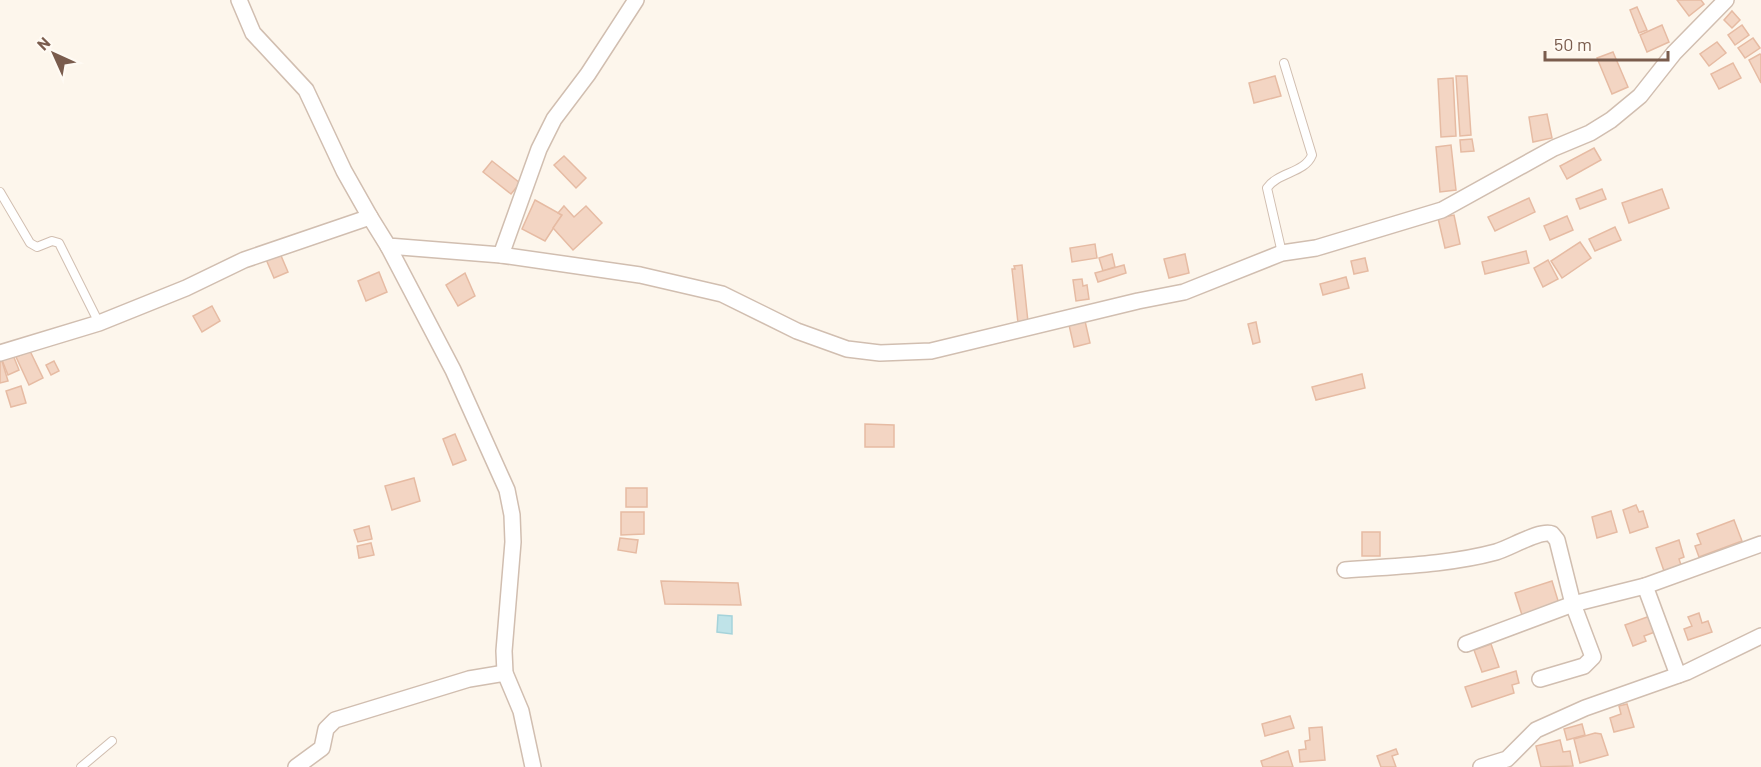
<svg xmlns="http://www.w3.org/2000/svg" width="1761" height="767" viewBox="0 0 1761 767" font-family="Barlow,sans-serif">
	<style>
		.water { fill: #bfe3e8; stroke: #a5d3da; stroke-width: 1.5 }
		.building { fill: #f3d5c3; stroke: #e6bba3; stroke-width: 1.5 }
		.lines { fill: none; stroke-linecap: round; stroke-linejoin: round }
		.lane-casing { stroke: #d1beb0; stroke-width: 10 }
		.street-casing { stroke: #d1beb0; stroke-width: 18 }
		.lane { stroke: #fff; stroke-width: 8 }
		.street { stroke: #fff; stroke-width: 15 }
	</style>
	<rect width="100%" height="100%" fill="#fdf6ec"/>
	<!-- water -->
	<path class="water" d="M718 615 732 616V634L717 632Z"/>
	<!-- building -->
	<g class="building">
		<path d="M1677 0H1701L1704 4 1689 16Z"/>
		<path d="M1637 7 1647 30 1639 33 1630 10Z"/>
		<path d="M1732 11 1740 20 1732 28 1724 20Z"/>
		<path d="M1662 25 1669 42 1647 52 1640 35Z"/>
		<path d="M1742 25 1749 35 1735 45 1728 35Z"/>
		<path d="M1753 38 1760 48 1745 58 1738 48Z"/>
		<path d="M1717 42 1726 53 1709 66 1700 54Z"/>
		<path d="M1613 52 1628 87 1612 94 1597 58Z"/>
		<path d="M1760 54 1761 55V83L1749 60Z"/>
		<path d="M1733 63 1741 78 1719 89 1711 74Z"/>
		<path d="M1275 76 1281 96 1254 103 1249 83Z"/>
		<path d="M1456 76H1467L1471 135 1460 136Z"/>
		<path d="M1453 78 1456 136 1441 137 1438 79Z"/>
		<path d="M1547 114 1552 138 1533 142 1529 117Z"/>
		<path d="M1472 139 1474 151 1461 152 1460 140Z"/>
		<path d="M1451 145 1456 190 1440 192 1436 147Z"/>
		<path d="M1594 148 1601 160 1567 179 1560 166Z"/>
		<path d="M564 156 586 178 576 188 554 165Z"/>
		<path d="M492 161 520 183 511 194 483 172Z"/>
		<path d="M1602 189 1606 199 1580 209 1576 199Z"/>
		<path d="M1662 189 1669 208 1629 223 1622 203Z"/>
		<path d="M1529 198 1535 212 1495 231 1488 217Z"/>
		<path d="M535 200 562 215 545 241 522 229Z"/>
		<path d="M564 206 574 217 586 206 602 223 573 250 553 228 562 215 558 213Z"/>
		<path d="M1454 215 1460 244 1445 248 1438 218Z"/>
		<path d="M1567 216 1573 230 1550 240 1544 226Z"/>
		<path d="M1615 227 1621 240 1595 251 1589 239Z"/>
		<path d="M1580 242 1591 258 1562 278 1551 261Z"/>
		<path d="M1095 244 1097 258 1072 262 1070 248Z"/>
		<path d="M279 251 288 272 274 278 265 257Z"/>
		<path d="M1526 251 1529 263 1485 274 1482 262Z"/>
		<path d="M1112 254 1115 267 1103 271 1099 258Z"/>
		<path d="M1185 254 1189 273 1169 278 1164 259Z"/>
		<path d="M1365 258 1368 271 1354 274 1351 261Z"/>
		<path d="M1548 260 1558 279 1543 287 1534 268Z"/>
		<path d="M1022 265 1028 322 1018 323 1012 269H1015L1014 266Z"/>
		<path d="M1124 265 1126 273 1098 282 1095 273Z"/>
		<path d="M379 272 387 292 366 301 358 281Z"/>
		<path d="M465 273 475 296 458 306 446 285Z"/>
		<path d="M1346 277 1349 288 1323 295 1320 284Z"/>
		<path d="M1082 279 1083 286 1087 285 1089 299 1076 301 1073 280Z"/>
		<path d="M212 306 220 321 202 332 193 316Z"/>
		<path d="M1085 321 1090 343 1074 347 1069 325Z"/>
		<path d="M1256 322 1260 342 1253 344 1248 324Z"/>
		<path d="M30 351 43 378 29 385 16 357Z"/>
		<path d="M13 355 19 370 8 375 2 360Z"/>
		<path d="M2 361 8 381 0 383V362Z"/>
		<path d="M54 361 59 371 51 375 46 365Z"/>
		<path d="M1362 374 1365 388 1316 400 1312 387Z"/>
		<path d="M21 386 26 403 11 407 6 391Z"/>
		<path d="M865 424 894 425V447H865Z"/>
		<path d="M455 434 466 460 453 465 443 439Z"/>
		<path d="M414 478 420 501 392 510 385 486Z"/>
		<rect x="626" y="488" width="21" height="19"/>
		<path d="M1636 505 1639 512 1643 511 1648 527 1630 533 1623 510Z"/>
		<path d="M1611 511 1617 532 1597 538 1592 517Z"/>
		<path d="M621 512H644V534L621 535Z"/>
		<path d="M1734 520 1742 541 1699 557 1695 546 1701 544 1697 534Z"/>
		<path d="M369 526 372 539 358 542 354 530Z"/>
		<rect x="1362" y="532" width="18" height="24"/>
		<path d="M620 538 638 540 636 553 618 550Z"/>
		<path d="M1679 540 1684 557 1679 559 1681 565 1664 571 1656 548Z"/>
		<path d="M371 543 374 555 359 558 357 546Z"/>
		<path d="M661 581 738 583 741 605 665 604Z"/>
		<path d="M1552 581 1559 604 1522 615 1515 593Z"/>
		<path d="M1699 613 1702 623 1708 621 1712 632 1688 640 1684 629 1692 626 1688 617Z"/>
		<path d="M1650 616 1655 632 1644 636 1646 641 1633 646 1625 625Z"/>
		<path d="M1491 644 1499 667 1482 672 1474 650Z"/>
		<path d="M1516 671 1519 683 1512 685 1514 693 1472 707 1465 687Z"/>
		<path d="M1627 704 1634 727 1614 732 1610 718 1621 714 1619 706Z"/>
		<path d="M1290 716 1294 728 1265 736 1262 724Z"/>
		<path d="M1582 724 1585 735 1567 740 1564 729Z"/>
		<path d="M1322 727 1325 760 1300 762 1299 750 1306 749 1305 741 1310 740 1309 728Z"/>
		<path d="M1595 733 1601 734 1608 755 1580 763 1574 739Z"/>
		<path d="M1560 740 1563 752 1570 751 1573 766 1541 767 1536 746Z"/>
		<path d="M1396 749 1398 754 1392 756 1396 767H1381L1377 756Z"/>
		<path d="M1288 751 1293 767H1263L1261 761Z"/>
	</g>
	<g class="lines">
		<!-- lane casing -->
		<g class="lane-casing">
			<g id="lane">
				<path d="M0 192 30 243 37 247 52 241 59 243 99 323"/>
				<path d="M1282 253 1267 188C1278 172 1305 173 1312 155L1284 63"/>
				<path d="M81 767 112 741"/>
			</g>
		</g>
		<!-- street casing -->
		<g class="street-casing">
			<g id="street">
				<path d="M239 0 253 33 306 90 344 171 370 217"/>
				<path d="M388 246 453 370 507 490 512 515 513 542 504 651 505 673 521 711 533 767"/>
				<path d="M501 255 539 149 554 119 588 74 636 0"/>
				<path d="M0 353 99 323 186 288 244 260 370 217 388 246 501 255 640 275 722 294 797 331 847 349 880 353 931 351 1138 301 1184 292 1282 253 1316 248 1442 210 1554 148 1590 133 1611 120 1640 96 1674 53 1726 0"/>
				<path d="M1345 570C1394 566 1448 565 1496 552 1510 548 1541 529 1552 534L1557 540 1573 604 1593 657 1584 666 1540 679"/>
				<path d="M1645 586 1678 675"/>
				<path d="M1466 644 1573 604 1645 586 1761 544"/>
				<path d="M296 767 322 748 326 729 335 720 469 679 505 673"/>
				<path d="M1481 767 1507 759 1536 730 1585 708 1687 672 1761 636"/>
			</g>
		</g>
		<!-- lane -->
		<use href="#lane" class="lane"/>
		<!-- street -->
		<use href="#street" class="street"/>
	</g>
	<!-- north arrow -->
	<g transform="translate(54 54) rotate(315)" stroke="#fffaf3" stroke-width="4.5" paint-order="stroke">
	<path d="M0-4.5L10 22L0 15L-10 22Z" fill="#7a5c4d"/>
	<text y="-9" font-size="16" font-weight="bold" text-anchor="middle" fill="#7a5c4d">N</text>
	</g>
	<!-- scale -->
	<path d="M1545 51v9h123v-9" fill="none" stroke="#7a5c4d" stroke-width="3"/>
	<text x="1554" y="51" font-size="18" fill="#7a5c4d" stroke="#fffaf3" stroke-width="4.5" paint-order="stroke">50 m</text>
</svg>
